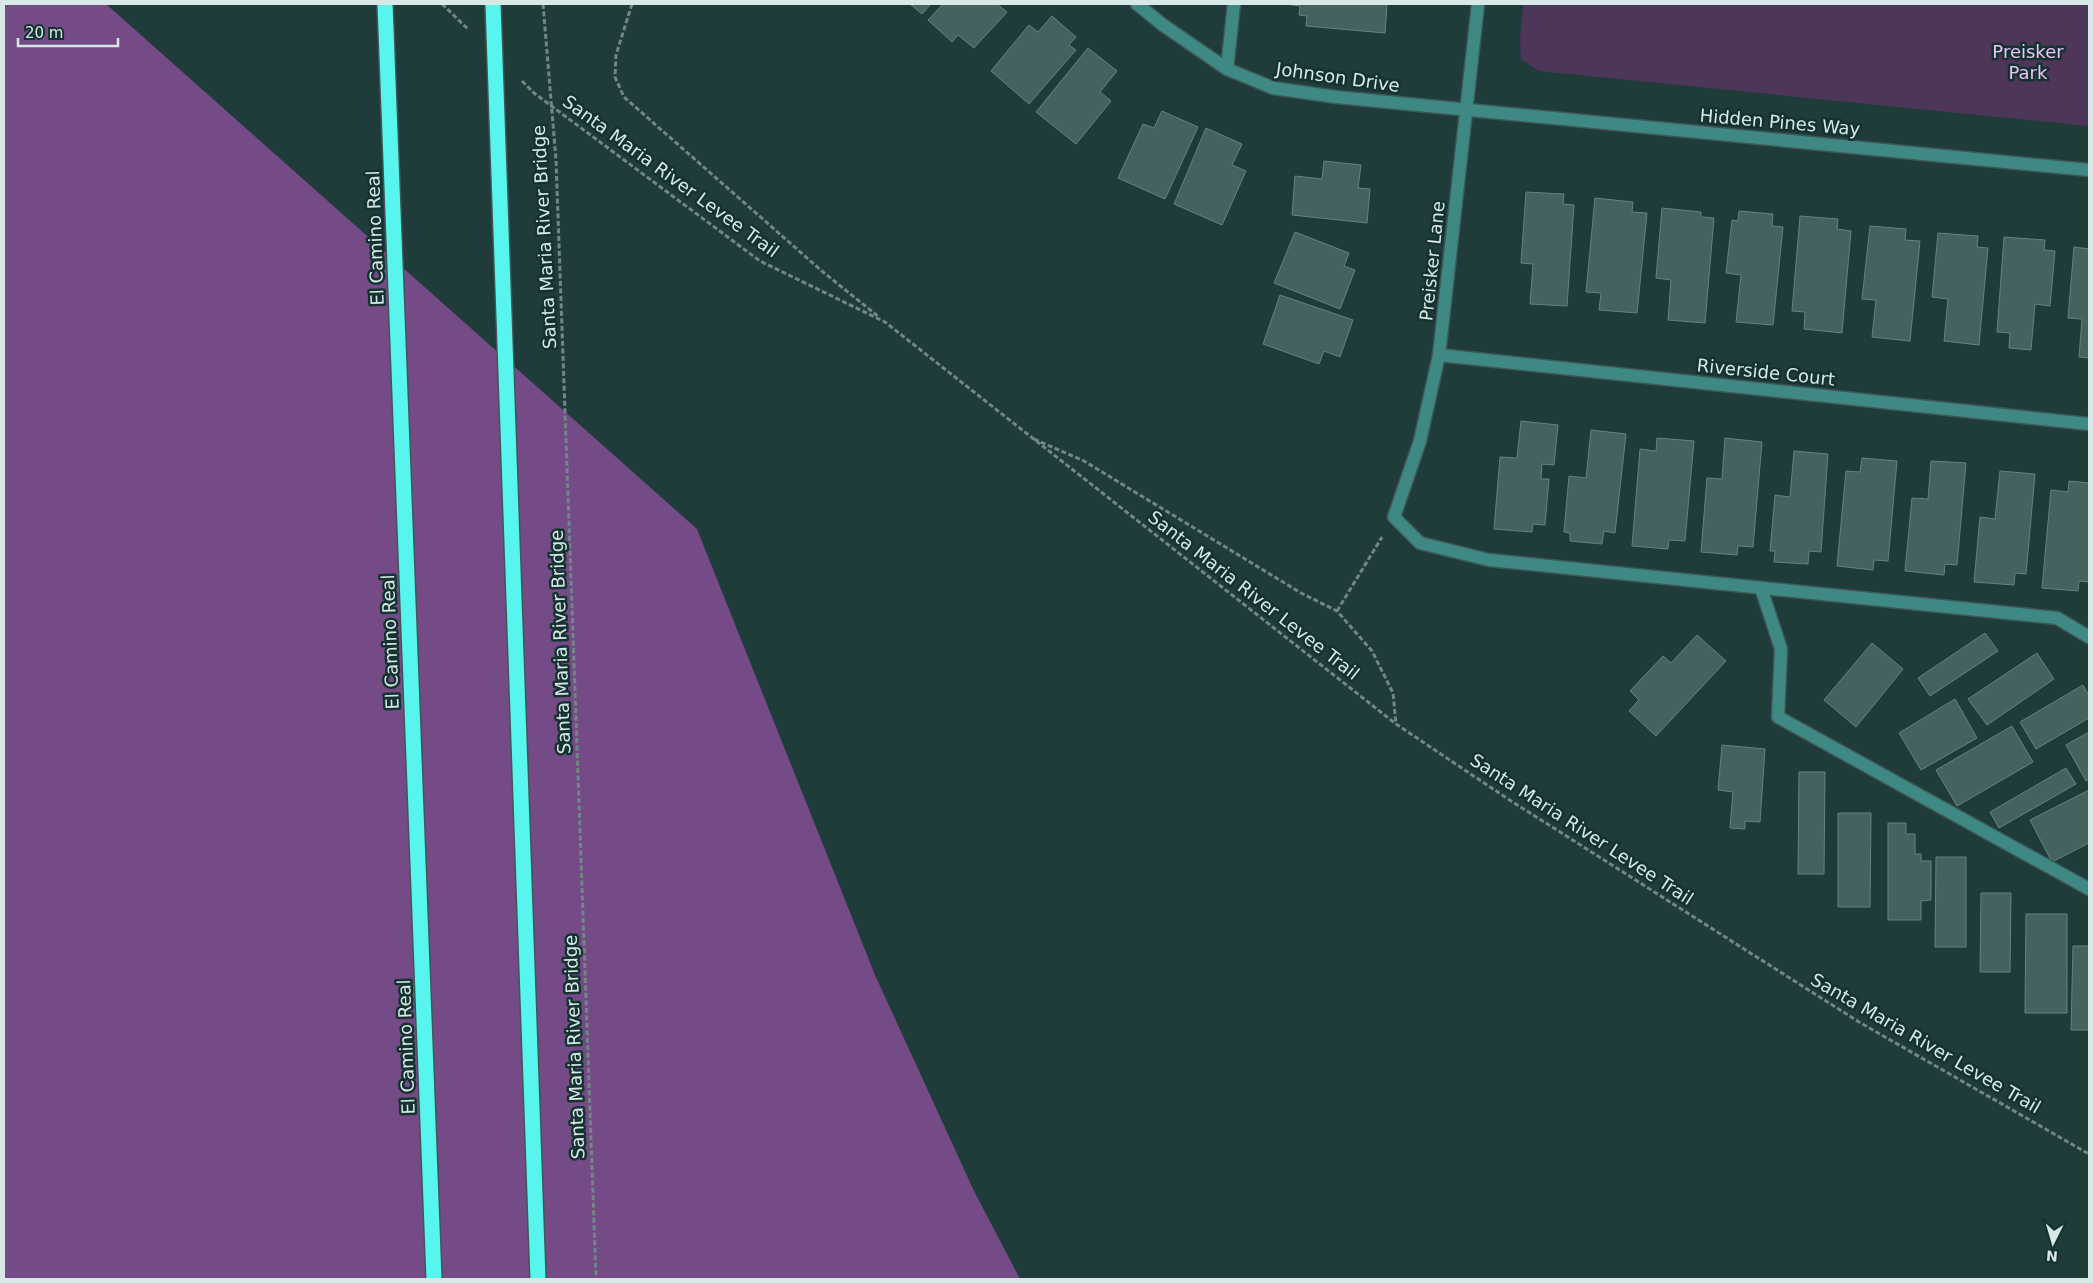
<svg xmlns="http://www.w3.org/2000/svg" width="2093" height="1283" viewBox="0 0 2093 1283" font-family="'DejaVu Sans',sans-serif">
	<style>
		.green { fill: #4e3659 }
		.water { fill: #754b87 }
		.building { fill: #446260; stroke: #648381 }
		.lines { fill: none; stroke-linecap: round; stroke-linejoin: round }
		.minor-casing { stroke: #3d5856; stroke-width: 15 }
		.highway-casing { stroke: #3d5856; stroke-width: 18 }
		.path { stroke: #708786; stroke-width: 3; stroke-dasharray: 5 2.5; stroke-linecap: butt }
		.minor { stroke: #3f8985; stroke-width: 12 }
		.highway { stroke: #57f5ed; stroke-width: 15 }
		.highway-bridge-casing { stroke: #3d5856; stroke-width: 18; stroke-linecap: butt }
		.path-bridge { stroke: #708786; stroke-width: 3; stroke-dasharray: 5 2.5; stroke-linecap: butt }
		.highway-bridge { stroke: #57f5ed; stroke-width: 15 }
		.labels { text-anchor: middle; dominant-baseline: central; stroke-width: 5; stroke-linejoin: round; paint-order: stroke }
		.park-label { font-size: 18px; fill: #e8c4f8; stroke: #143230 }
		.street-label { font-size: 18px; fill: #d8e8e7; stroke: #143230 }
	</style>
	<rect width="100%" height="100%" fill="#1f3c3a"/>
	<!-- green -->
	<path class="green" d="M1523 4H2089V126L1539 71 1521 59 1520 39Z"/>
	<!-- water -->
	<path class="water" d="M4 4H106L697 529 875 975 974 1191 1020 1279H4Z"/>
	<!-- building -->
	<g class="building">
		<path d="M910 4H931L922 14Z"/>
		<path d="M943 4H997L1007 12 974 48 958 35 952 42 928 20Z"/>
		<path d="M1286 4H1387L1385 33 1306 26 1307 16 1299 15 1300 6Z"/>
		<path d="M1052 16 1076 37 1069 45 1076 50 1029 104 991 71 1029 25 1038 32Z"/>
		<path d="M1088 48 1117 71 1100 92 1111 101 1076 144 1036 112Z"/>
		<path d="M1162 111 1198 127 1165 199 1118 178 1143 124 1154 128Z"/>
		<path d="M1206 128 1242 144 1232 165 1246 171 1222 225 1174 204Z"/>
		<path d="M1324 161 1361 165 1358 188 1370 189 1367 223 1292 215 1295 176 1322 179Z"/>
		<path d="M1526 192 1564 194 1563 204 1574 205 1567 306 1530 304 1533 264 1521 263Z"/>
		<path d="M1595 198 1633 202 1632 212 1647 213 1637 313 1599 310 1601 293 1586 292Z"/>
		<path d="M1662 208 1701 212V217L1714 218 1705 323 1668 320 1671 280 1656 278Z"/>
		<path d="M1739 211 1773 214 1772 226 1783 227 1773 325 1736 322 1741 275 1726 273 1732 220 1738 221Z"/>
		<path d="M1800 216 1838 219 1837 229 1851 231 1842 333 1804 329 1805 312 1792 311Z"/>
		<path d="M1870 226 1906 229 1905 240 1920 241 1910 341 1872 337 1876 300 1862 299Z"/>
		<path d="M1295 232 1349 253 1344 266 1355 270 1340 309 1274 283Z"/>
		<path d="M1938 233 1978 236 1977 247 1988 248 1979 345 1944 341 1948 299 1932 297Z"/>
		<path d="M2004 237 2045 240 2044 250 2055 251 2050 306 2035 304 2031 350 2009 348 2010 333 1997 332Z"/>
		<path d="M2074 247 2089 249V358L2079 357 2082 319 2068 318Z"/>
		<path d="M1280 295 1353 320 1340 357 1324 351 1319 364 1263 344Z"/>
		<path d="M1521 421 1558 425 1554 465 1542 464 1541 479H1549L1545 525 1533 524 1532 532 1494 529 1500 457 1517 458Z"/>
		<path d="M1591 430 1626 434 1615 533 1604 531 1602 544 1570 541V533L1564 532 1569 476 1586 478Z"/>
		<path d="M1657 438 1694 441 1685 541 1669 540 1668 549 1632 546 1640 449 1656 451Z"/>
		<path d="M1725 438 1762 442 1753 547 1738 546 1737 555 1701 552 1707 478 1722 479Z"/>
		<path d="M1794 451 1828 454 1821 552 1809 551 1808 564 1774 562 1775 551H1770L1775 495 1790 497Z"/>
		<path d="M1862 458 1897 461 1888 561 1874 560 1873 570 1837 566 1846 471 1860 472Z"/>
		<path d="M1931 461 1966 463 1957 565 1945 564 1944 575 1905 571 1912 498 1928 499Z"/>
		<path d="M2000 471 2035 474 2026 574 2015 573 2014 585 1974 582 1980 517 1995 519Z"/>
		<path d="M2069 481 2089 483V582L2079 581 2078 591 2042 588 2051 490 2068 492Z"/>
		<path d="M1985 633 1998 651 1930 696 1918 678Z"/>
		<path d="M1697 635 1726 661 1656 736 1629 711 1639 700 1630 691 1663 656 1671 663Z"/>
		<path d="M1872 643 1903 669 1856 727 1824 700Z"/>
		<path d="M2037 653 2054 679 1987 725 1968 699Z"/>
		<path d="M2083 685 2089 696V718L2036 749 2020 722Z"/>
		<path d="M1955 699 1977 738 1921 770 1899 733Z"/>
		<path d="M2012 726 2033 762 1957 806 1936 770Z"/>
		<path d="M2089 732V779L2086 781 2066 745Z"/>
		<path d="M1722 745 1765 749 1760 822 1745 821V829L1730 828 1733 792 1718 790Z"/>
		<path d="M2066 768 2076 784 1999 828 1990 812Z"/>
		<path d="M1799 772H1825L1824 874H1798Z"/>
		<path d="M2089 790V843L2052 862 2030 820Z"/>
		<path d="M1838 813H1871L1870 907H1838Z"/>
		<path d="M1888 823H1906V834H1915V854H1921V861H1931V900L1921 901V920H1888Z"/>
		<path d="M1936 857H1966V947H1935Z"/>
		<path d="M1981 893H2011L2010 972H1980Z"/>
		<path d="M2026 914H2067V1013H2025Z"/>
		<path d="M2073 946H2089V1030H2071Z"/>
	</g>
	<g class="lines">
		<!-- minor casing -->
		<g class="minor-casing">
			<g id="minor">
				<path d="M1137 4 1163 25 1227 69 1273 88 1336 97 2089 170"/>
				<path d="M1478 4 1439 355 1420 441 1394 517 1420 543 1489 560 2057 618 2089 637"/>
				<path d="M1227 69 1234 4"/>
				<path d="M1439 355 2089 424"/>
				<path d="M1761 588 1781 649 1778 717 2089 889"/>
			</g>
		</g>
		<!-- highway casing -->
		<g class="highway-casing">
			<path id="highway" d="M385 4 434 1279"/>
		</g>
		<!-- path -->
		<g class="path">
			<path d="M442 4 469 30"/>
			<path d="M632 4 616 55 615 77 624 97 823 272 879 317"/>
			<path d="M522 81 534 93 760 261 885 322 1396 724 1508 799 1859 1022 2089 1154"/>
			<path d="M1034 439 1084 461 1301 593 1337 611 1372 651 1393 693 1396 724"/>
			<path d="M1337 611 1382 537"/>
		</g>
		<!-- minor -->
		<use href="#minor" class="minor"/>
		<!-- highway -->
		<use href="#highway" class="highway"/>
		<!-- highway-bridge casing -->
		<g class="highway-bridge-casing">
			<path id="highway-bridge" d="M493 4 538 1279"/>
		</g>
		<!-- path-bridge -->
		<path class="path-bridge" d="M543 4 556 160 596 1279"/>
		<!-- highway-bridge -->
		<use href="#highway-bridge" class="highway-bridge"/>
	</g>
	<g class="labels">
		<!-- park labels -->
		<g class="park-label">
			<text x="2028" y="51">Preisker<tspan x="2028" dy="21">Park</tspan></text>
		</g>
		<!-- street labels -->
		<g class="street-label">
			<text transform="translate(1338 77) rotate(8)">Johnson Drive</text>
			<text transform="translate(1780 122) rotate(5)">Hidden Pines Way</text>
			<text transform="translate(671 176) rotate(36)">Santa Maria River Levee Trail</text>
			<text transform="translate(544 237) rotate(-93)">Santa Maria River Bridge</text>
			<text transform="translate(375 238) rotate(-92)">El Camino Real</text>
			<text transform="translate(1432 261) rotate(-84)">Preisker Lane</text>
			<text transform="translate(1766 372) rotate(6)">Riverside Court</text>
			<text transform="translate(1254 595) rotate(38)">Santa Maria River Levee Trail</text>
			<text transform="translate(390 642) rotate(-92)">El Camino Real</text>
			<text transform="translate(560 642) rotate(-92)">Santa Maria River Bridge</text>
			<text transform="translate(1582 829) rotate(33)">Santa Maria River Levee Trail</text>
			<text transform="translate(1926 1043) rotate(30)">Santa Maria River Levee Trail</text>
			<text transform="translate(406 1047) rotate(-92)">El Camino Real</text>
			<text transform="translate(574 1047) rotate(-92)">Santa Maria River Bridge</text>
		</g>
	</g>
	<!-- border -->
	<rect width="2093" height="1283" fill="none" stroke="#d8e8e7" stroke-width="10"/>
	<!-- north arrow -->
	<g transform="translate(2053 1243) rotate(185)" stroke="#143230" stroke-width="4" paint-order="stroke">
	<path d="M0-4L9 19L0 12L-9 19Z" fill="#d8e8e7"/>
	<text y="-8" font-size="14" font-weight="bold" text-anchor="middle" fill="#d8e8e7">N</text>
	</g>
	<!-- scale -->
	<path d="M18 38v8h100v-8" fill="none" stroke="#d8e8e7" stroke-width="2.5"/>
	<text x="25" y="38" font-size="15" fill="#d8e8e7" stroke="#143230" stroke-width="4" paint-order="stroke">20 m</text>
</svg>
